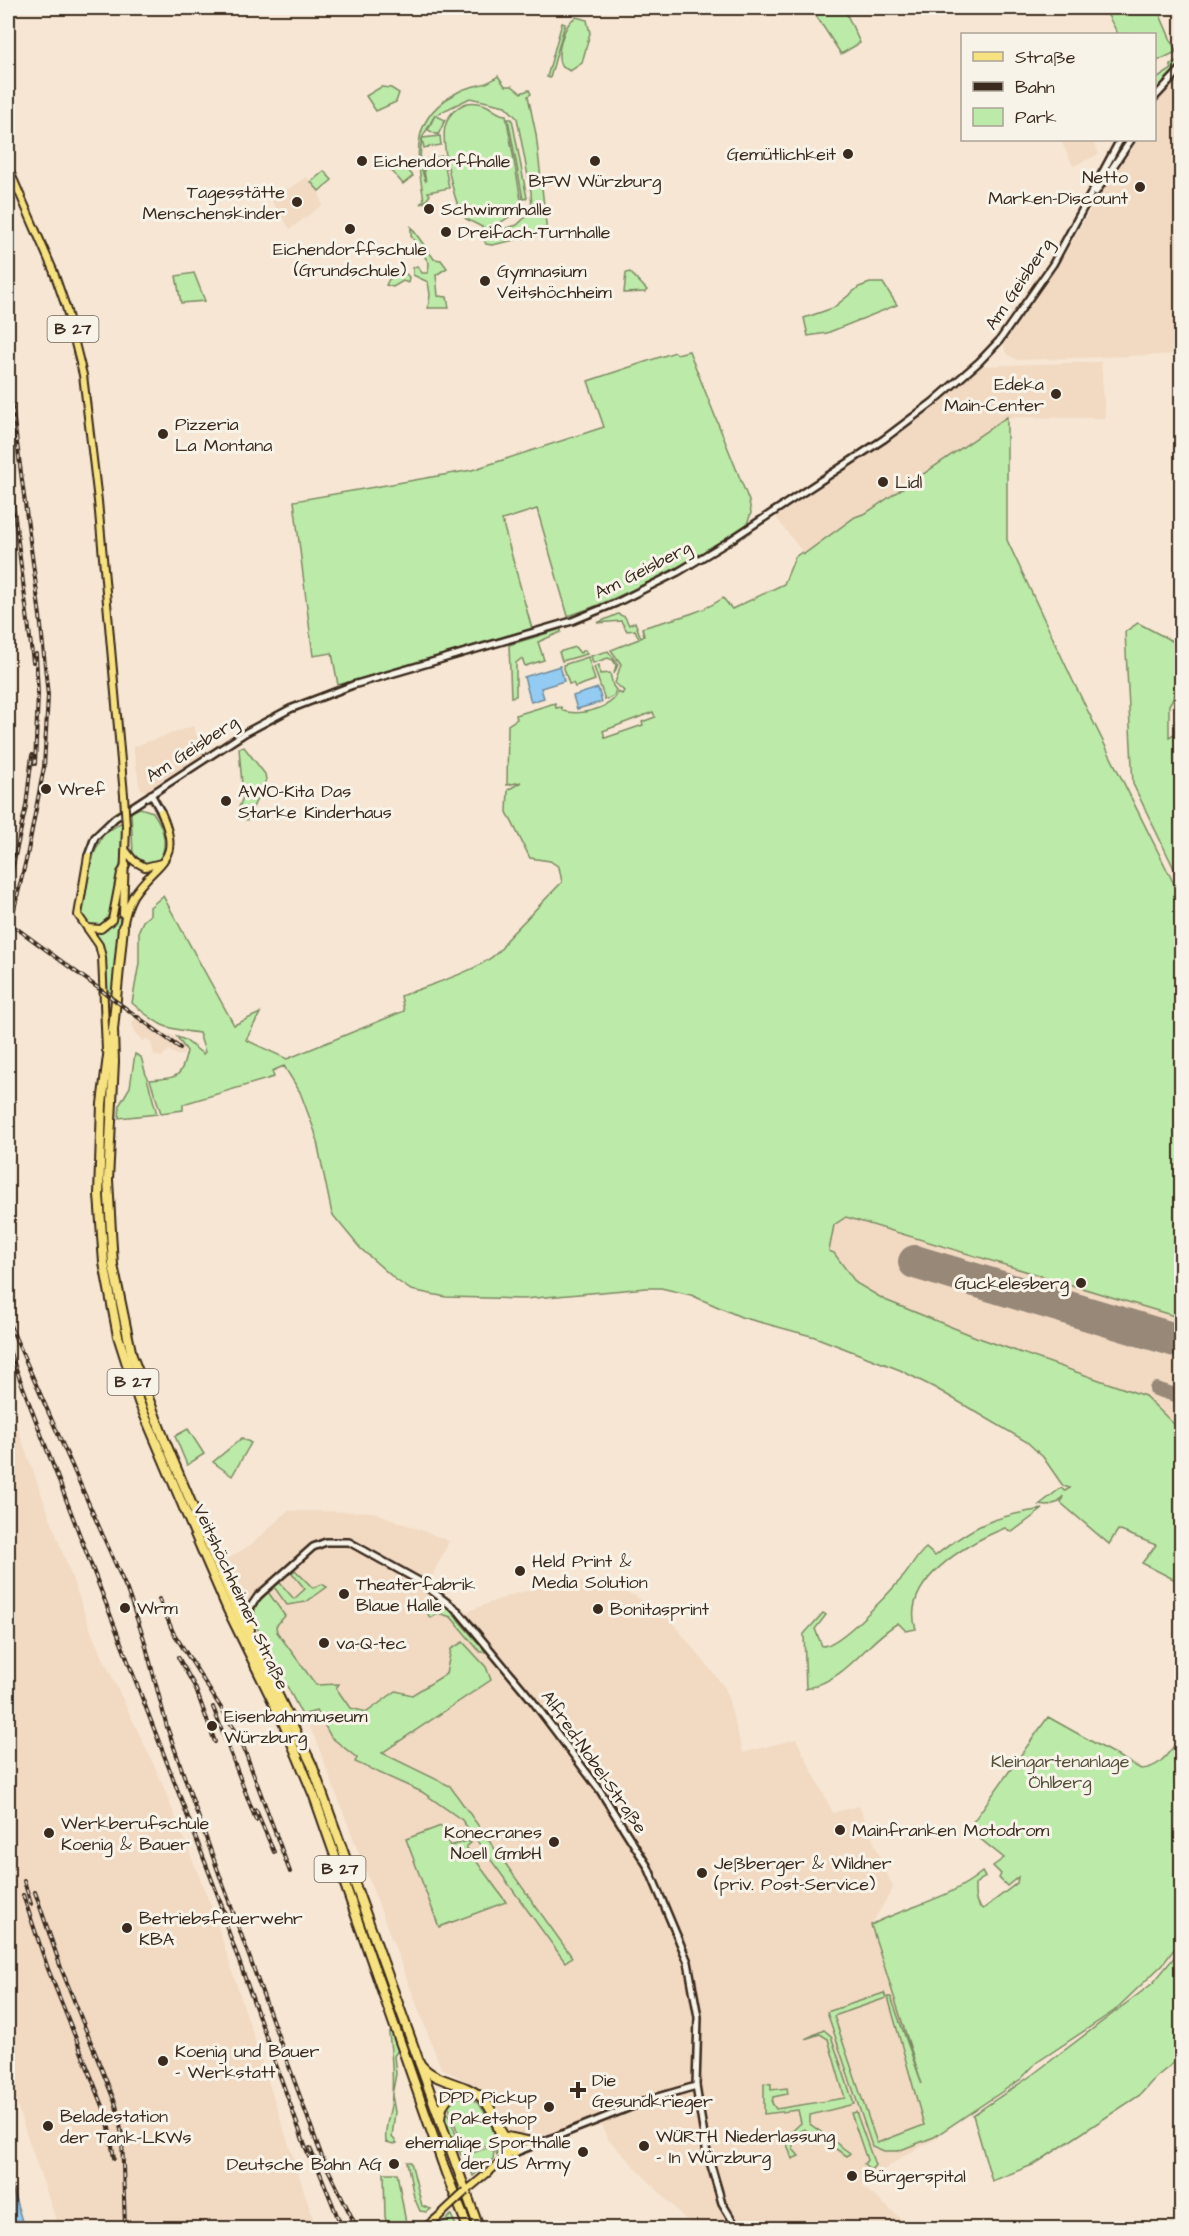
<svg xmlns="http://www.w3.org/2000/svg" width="1189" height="2236" viewBox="0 0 1189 2236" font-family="'Architects Daughter',sans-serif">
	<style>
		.built { fill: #f1d9c2 }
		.green { fill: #bceaa8; stroke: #7c8a63; stroke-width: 1.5; fill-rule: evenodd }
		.water { fill: #93cbf2; stroke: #708b9d; stroke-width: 1.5 }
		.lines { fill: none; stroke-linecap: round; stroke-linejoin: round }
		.taxiway { stroke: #988878; stroke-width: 14 }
		.runway { stroke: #988878; stroke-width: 34 }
		.minor-casing { stroke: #3b2a1e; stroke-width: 10 }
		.major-casing { stroke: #3b2a1e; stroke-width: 10 }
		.highway-casing { stroke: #3b2a1e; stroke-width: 12 }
		.minor { stroke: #f7f3e8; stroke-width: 5 }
		.major { stroke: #f7e281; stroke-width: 6 }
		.highway { stroke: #f7e281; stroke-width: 8 }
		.rail-casing { stroke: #3b2a1e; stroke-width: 4 }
		.rail { stroke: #f7f3e8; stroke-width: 1.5; stroke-dasharray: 4.5; stroke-linecap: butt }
		.major-bridge-casing { stroke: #3b2a1e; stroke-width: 10; stroke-linecap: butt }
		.major-bridge { stroke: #f7e281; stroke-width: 6 }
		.poi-dot { fill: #3b2a1e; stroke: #f7f3e8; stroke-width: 2 }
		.labels { text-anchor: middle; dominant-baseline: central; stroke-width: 6; stroke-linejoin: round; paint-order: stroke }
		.shield { fill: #f7f3e8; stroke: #73665b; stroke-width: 1.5 }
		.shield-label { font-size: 16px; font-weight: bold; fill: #3b2a1e }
		.poi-label { font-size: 18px; fill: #3b2a1e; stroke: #f7f3e8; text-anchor: start }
		.street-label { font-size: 18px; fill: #3b2a1e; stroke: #f7f3e8 }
		.park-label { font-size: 18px; fill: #55503a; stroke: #f7f3e8 }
	</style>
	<rect width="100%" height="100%" fill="#f6e6d3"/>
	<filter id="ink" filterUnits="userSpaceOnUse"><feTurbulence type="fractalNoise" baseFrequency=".0167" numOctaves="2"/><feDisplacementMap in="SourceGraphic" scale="12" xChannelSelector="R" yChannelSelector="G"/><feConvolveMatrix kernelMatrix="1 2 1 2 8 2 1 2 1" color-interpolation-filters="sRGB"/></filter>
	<g filter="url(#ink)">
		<!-- built -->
		<g class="built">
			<path d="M1181 73V354L1018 360 1010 356 1005 352 1004 344 1068 249 1128 144 1139 140H1154L1155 105Z"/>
			<path d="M1061 140H1092L1099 154 1073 166Z"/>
			<path d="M307 177 319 191 322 205 290 229 271 200Z"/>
			<path d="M1101 362 1105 418 1007 417 866 513 855 517 804 554 776 517 888 442 931 410 981 366Z"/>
			<path d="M193 726 204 755 146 792 140 788 133 747Z"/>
			<path d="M139 1014 167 1035H172L184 1047V1055H177L169 1050 161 1057 154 1055 151 1042 147 1039 143 1041 136 1034 132 1023Z"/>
			<path d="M846 1217 1181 1318V1431L1145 1396 976 1337 908 1311 856 1283 834 1253 829 1251 834 1225Z"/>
			<path d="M8 1402 94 1639 158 1774 212 1909 316 2228H59L21 2118 8 2067Z"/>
			<path d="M288 1511 373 1512 449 1541 425 1591 456 1616 514 1594 570 1581 607 1585 635 1596 669 1618 725 1688 743 1753 796 1739 833 1813 859 1806 893 1888 871 1925 939 2137 900 2158 862 2186 912 2228H694L607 2138 597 2115 556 2131 532 2137 511 2135 506 2131 495 2108 482 2089 441 2068 315 1738 247 1602 244 1604 227 1560 253 1543Z"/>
		</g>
		<!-- green -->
		<g class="green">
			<path d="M816 8H844L860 43 841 54 815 14 819 12Z"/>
			<path d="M1104 8H1157L1176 52 1155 62 1154 34H1118Z"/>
			<path d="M576 17 587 20 590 33 582 63 570 71 561 66C555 54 564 23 576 17Z"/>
			<path d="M562 23 565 24 550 78 547 77Z"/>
			<path d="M1181 58V63L1155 92V80L1172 69 1170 65Z"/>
			<path d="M498 76 505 86H512L521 93 529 90 531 94 528 96 536 134 547 233 492 245 486 244 484 240 487 234 517 225 532 211 531 192 517 118 505 106 470 98 435 115 422 138 440 136 441 145 424 148 422 139C419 154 420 169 426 182L422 160 443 156 449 188 428 192 430 195 425 202 420 204 424 200C416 153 409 117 460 91 473 84 486 87 498 76Z"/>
			<path d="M381 87 391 88 399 93 396 102 376 111 366 96Z"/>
			<path d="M467 103C491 100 493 115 506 115L523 211C510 213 503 224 489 227L490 231 466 219 460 211C453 194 441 144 445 127 448 115 456 107 467 103Z"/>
			<path d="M435 115 445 120 438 135 428 130Z"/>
			<path d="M508 119H512L527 198 523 199Z"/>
			<path d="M401 162 413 176 403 184 391 170Z"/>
			<path d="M324 171 332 180 319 191 311 182Z"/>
			<path d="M411 227 434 259 441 260 447 268 436 275 438 296 447 297 449 308H428L430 295 428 282 413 275V268L417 266 422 273H428L429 263 411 236Z"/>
			<path d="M630 272 647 290 645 292 624 293 626 273Z"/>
			<path d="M194 273 205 301 181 303 176 276Z"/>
			<path d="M405 273 409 277 408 283 403 281 393 287 386 285 389 279Z"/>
			<path d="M870 283H883L897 305 827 333 808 336 804 318 833 308 859 287Z"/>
			<path d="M689 351 749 501 751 513 747 524C696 560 623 598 568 616L537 509 502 520 532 629 338 685 332 653 313 656 294 501 472 470 604 427 588 381 675 352 677 354Z"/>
			<path d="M1007 417V540L1073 681 1181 898V1318L846 1217 834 1225 829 1251 834 1253 856 1283 885 1300 976 1337 1145 1396 1181 1431V1583L1142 1563 1156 1545 1118 1530 1109 1544 1061 1503 1063 1496 1059 1502 1047 1506 1039 1505 1061 1488 1065 1491 1070 1488 1063 1486 1043 1457 1027 1442 937 1389 900 1370 815 1337 741 1317 691 1295 661 1288H646L524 1299 446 1297 411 1290 396 1280 360 1248 332 1214 315 1132 300 1092 284 1066 272 1071 274 1077 183 1104V1110L161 1113 150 1080C177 1077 181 1080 187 1051L177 1037 185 1040 203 1054 205 1052 199 1033C162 1028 161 1027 132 1003L139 963V930L143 921 150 915V907L163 896 234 1025 260 1013 246 1040 287 1059 404 1011 401 996C427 985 498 967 506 940L562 882 559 867 550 861 530 858 507 812 508 790 521 782 507 785 508 725 517 719 516 715 555 703 556 708 561 707 563 711C579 716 612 709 618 692L622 694 624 691 615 683 621 664 611 650 639 639 635 630 627 631 621 621 597 623 618 614 625 617 629 625 635 622 641 638 644 636 642 628C670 619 699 615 723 598L732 609 784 584 795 557 802 552 804 554 855 517 866 513ZM653 712 655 717 642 722 643 725 605 738 603 731Z"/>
			<path d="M1138 623 1174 642 1175 677 1179 689 1169 705V737L1181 730V883L1133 784 1125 632Z"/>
			<path d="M561 629V632L538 642 544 660 525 666 522 658 516 663V696L511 697 509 645Z"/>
			<path d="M575 647 580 653 585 650 587 654 562 661 559 652Z"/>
			<path d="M608 651 618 664 614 674 616 665 613 660 608 658 593 663 591 656Z"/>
			<path d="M588 657 595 680 575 687 573 683 569 684 563 665Z"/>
			<path d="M599 665 600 674 610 673 613 686 616 690 614 696 605 700 594 667Z"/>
			<path d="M244 747 265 774 266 780 247 820 242 817 238 810 243 797 239 748Z"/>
			<path d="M140 808 153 812C164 828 170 846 157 863H143L133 853 131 812Z"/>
			<path d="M122 822C123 847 119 911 101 926H90L80 913 94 854 103 835Z"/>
			<path d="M116 916 120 918 113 994 106 990 94 934 110 927Z"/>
			<path d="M135 1054 141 1057 157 1114 119 1118 120 1104 130 1087Z"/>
			<path d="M188 1429 204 1454 187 1465 175 1436Z"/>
			<path d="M242 1438 251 1443 232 1476 213 1462Z"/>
			<path d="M1043 1509 1012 1532 1005 1528C968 1543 900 1581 916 1629L906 1631 898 1623C863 1644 851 1677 806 1689L804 1634 823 1613 826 1615 815 1629 822 1646C839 1647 890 1592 903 1577 911 1568 917 1555 926 1548L935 1556C974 1525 994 1516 1043 1509Z"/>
			<path d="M295 1570 313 1588 322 1584 327 1587 306 1602 287 1605 274 1587 280 1583 294 1599 305 1589 292 1573Z"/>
			<path d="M268 1592 285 1616 276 1626 277 1632 316 1685 339 1684 336 1688 350 1708 367 1712 396 1691 412 1695 446 1674 451 1649 463 1642 486 1667 491 1680 382 1753 450 1786 572 1957 565 1962 462 1820 422 1792 355 1762 357 1758 331 1737 317 1711 302 1715 252 1618 257 1604Z"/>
			<path d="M441 1603 448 1608 486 1652H480L451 1617 438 1613 430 1618 423 1604Z"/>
			<path d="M1048 1717 1141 1769C1157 1768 1164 1759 1174 1746L1181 1749V1940L1163 1964 1114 2011 1036 2063 1021 2079 934 2137 898 2151H884L872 2146 827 2012 884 1993 886 1998 834 2016 877 2143 924 2125 888 1997H891L922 2084 871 1925C908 1906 950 1899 982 1872L985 1877 975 1884C975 1894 974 1904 983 1909L1017 1883 1018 1877 1007 1886 999 1878 1001 1874 993 1866 1004 1858 968 1829Z"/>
			<path d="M441 1826 450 1846 467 1841 471 1843 466 1847 506 1902 439 1927 406 1839Z"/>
			<path d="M1181 1949V2057L1155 2078 1140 2095 1035 2164 992 2181 973 2115 1032 2075 1153 1983Z"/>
			<path d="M392 2029 398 2050 394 2056 396 2074 392 2095 395 2112 392 2137 397 2143 394 2144 386 2142C384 2130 389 2117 391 2105 394 2082 392 2057 389 2034Z"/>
			<path d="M824 2030 831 2036 854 2104 810 2115V2124L850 2153 847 2156 804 2129 793 2138V2149L799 2156 792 2159 785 2138 801 2123 798 2110 764 2114V2083L771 2084V2090L787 2088 788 2094 773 2097 772 2103 776 2109 845 2098 828 2039 820 2034 805 2039Z"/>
			<path d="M460 2095C484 2097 492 2127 499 2147L497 2155 495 2149 487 2145 465 2153 447 2102Z"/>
			<path d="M445 2105 463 2154 461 2155 445 2124Z"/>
			<path d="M856 2112 875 2165 871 2170 864 2164 867 2160 851 2113Z"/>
			<path d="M487 2148 494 2151 493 2159 473 2176 466 2155Z"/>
			<path d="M407 2162H411L422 2206 431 2209 427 2212 420 2211 414 2197Z"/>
			<path d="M384 2173H397L406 2223 398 2228H389L385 2217Z"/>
			<path d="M451 2215 457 2228H437Z"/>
		</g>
		<!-- water -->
		<g class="water">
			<path d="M560 666 564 681 541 688 544 698 531 702 524 677Z"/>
			<path d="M598 688 602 702 577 709 573 696Z"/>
			<path d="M8 2174 24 2228H8Z"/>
		</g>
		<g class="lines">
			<!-- taxiway -->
			<path class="taxiway" d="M1156 1389 1175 1395"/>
			<!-- runway -->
			<path class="runway" d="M915 1262 1182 1342"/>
			<!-- minor casing -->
			<g class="minor-casing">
				<g id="minor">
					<path d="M1154 98 1182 68"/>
					<path d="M1096 192 1131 140"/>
					<path d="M151 794 161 812"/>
					<path d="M88 856 95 837 115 818 245 733 290 709 353 685 572 621 616 603 678 572 726 543 884 439 933 402 979 362 999 341 1053 264 1120 140"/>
					<path d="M249 1609 258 1596 313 1547 326 1542H349L419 1581 458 1611 531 1699 599 1789 648 1867 688 1962 698 2017 696 2086 706 2148 722 2203 737 2228"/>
					<path d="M514 2153 651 2099 696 2086"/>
				</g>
			</g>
			<!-- major casing -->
			<g class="major-casing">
				<g id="major">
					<path d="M8 167 53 270 66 307 83 375 98 501 124 795"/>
					<path d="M127 852 134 861 145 867 161 863"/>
					<path d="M88 856 78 915 99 945 102 957 106 1050"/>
					<path d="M123 914 126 826"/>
					<path d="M123 927C125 916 128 905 133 896 156 860 184 863 161 812"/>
					<path d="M87 928 101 929 112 920 121 873 126 865"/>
					<path d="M466 2191 508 2156"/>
					<path d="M424 2228 438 2217"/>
				</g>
			</g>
			<!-- highway casing -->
			<g class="highway-casing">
				<g id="highway">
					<path d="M123 927 113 1030 114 1062 108 1180 113 1265 132 1356 164 1439 236 1609 312 1765 479 2228"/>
					<path d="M110 1040 102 1104 99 1195 104 1263 118 1336 139 1402 186 1513 228 1610 283 1722 314 1796 446 2173 468 2228"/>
					<path d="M249 1609 250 1630"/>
					<path d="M420 2064C436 2084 463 2081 481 2097 497 2112 500 2137 507 2157"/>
					<path d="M440 2120C441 2102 448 2093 466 2090"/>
					<path d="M499 2128 514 2153"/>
					<path d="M507 2137 536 2143"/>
				</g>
			</g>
			<!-- minor -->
			<use href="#minor" class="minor"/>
			<!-- major -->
			<use href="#major" class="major"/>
			<!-- highway -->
			<use href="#highway" class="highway"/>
			<!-- rail casing -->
			<g class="rail-casing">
				<g id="rail">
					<path d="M8 375 40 616 48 696 44 767 27 856 8 934"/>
					<path d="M8 462 33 662"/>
					<path d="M35 764 38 694 36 654"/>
					<path d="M8 888 26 806 32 755"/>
					<path d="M8 922 180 1048"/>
					<path d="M8 1321 127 1590 144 1639 167 1727 197 1813 322 2157 357 2228"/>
					<path d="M8 1348 225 1914"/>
					<path d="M159 1599 173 1632 240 1738 290 1872"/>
					<path d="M178 1657 195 1687 215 1742"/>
					<path d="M213 1707 256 1820"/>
					<path d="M256 1810 274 1852"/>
					<path d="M24 1881 31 1904"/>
					<path d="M35 1892 61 1968 116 2105 122 2135 125 2228"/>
					<path d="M23 1895 48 1969 107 2116 114 2158"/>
					<path d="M220 1908 309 2157"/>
					<path d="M310 2148 342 2228"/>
				</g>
			</g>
			<!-- rail -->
			<use href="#rail" class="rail"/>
			<!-- major-bridge casing -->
			<g class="major-bridge-casing">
				<g id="major-bridge">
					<path d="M124 795 126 826"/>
					<path d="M438 2217 466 2191"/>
				</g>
			</g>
			<!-- major-bridge -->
			<use href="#major-bridge" class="major-bridge"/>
		</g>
	</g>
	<!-- markers -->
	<g class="poi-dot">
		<circle cx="848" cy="154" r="6"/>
		<circle cx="362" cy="161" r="6"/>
		<circle cx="595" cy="161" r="6"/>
		<circle cx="1140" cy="187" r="6"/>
		<circle cx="297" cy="202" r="6"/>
		<circle cx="429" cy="209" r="6"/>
		<circle cx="350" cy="229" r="6"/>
		<circle cx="446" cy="232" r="6"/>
		<circle cx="485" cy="281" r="6"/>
		<circle cx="1056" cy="394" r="6"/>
		<circle cx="163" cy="434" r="6"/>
		<circle cx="883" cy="482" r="6"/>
		<circle cx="46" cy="789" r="6"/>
		<circle cx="226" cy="801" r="6"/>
		<circle cx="1081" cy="1283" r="6"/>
		<circle cx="520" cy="1571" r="6"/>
		<circle cx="344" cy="1594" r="6"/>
		<circle cx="125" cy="1608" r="6"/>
		<circle cx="598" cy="1609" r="6"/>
		<circle cx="324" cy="1643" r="6"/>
		<circle cx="212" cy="1726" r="6"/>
		<circle cx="840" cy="1830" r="6"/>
		<circle cx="49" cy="1833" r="6"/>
		<circle cx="554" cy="1842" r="6"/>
		<circle cx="702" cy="1873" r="6"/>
		<circle cx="127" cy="1928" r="6"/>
		<circle cx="163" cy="2061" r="6"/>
		<path d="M575 2081h6v6h6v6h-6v6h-6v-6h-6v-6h6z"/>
		<circle cx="549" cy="2107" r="6"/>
		<circle cx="48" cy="2126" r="6"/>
		<circle cx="644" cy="2146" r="6"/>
		<circle cx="583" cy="2152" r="6"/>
		<circle cx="394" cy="2164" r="6"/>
		<circle cx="852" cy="2176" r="6"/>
	</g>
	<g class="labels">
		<!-- shield labels -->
		<g class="shield">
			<rect x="47.5" y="316" width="51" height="26" rx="4.5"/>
			<rect x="107.5" y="1369" width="51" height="26" rx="4.5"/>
			<rect x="314.5" y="1856" width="51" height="26" rx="4.5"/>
		</g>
		<g class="shield-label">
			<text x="73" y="329">B 27</text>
			<text x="133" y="1382">B 27</text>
			<text x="340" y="1869">B 27</text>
		</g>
		<!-- poi labels -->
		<g class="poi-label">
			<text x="836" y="154" text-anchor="end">Gemütlichkeit</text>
			<text x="374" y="161">Eichendorffhalle</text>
			<text x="1128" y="177" text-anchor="end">Netto<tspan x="1128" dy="21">Marken-Discount</tspan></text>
			<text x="595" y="181" text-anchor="middle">BFW Würzburg</text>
			<text x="285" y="192" text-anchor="end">Tagesstätte<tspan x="285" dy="21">Menschenskinder</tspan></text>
			<text x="441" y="209">Schwimmhalle</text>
			<text x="458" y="232">Dreifach-Turnhalle</text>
			<text x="350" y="249" text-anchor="middle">Eichendorffschule<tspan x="350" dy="21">(Grundschule)</tspan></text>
			<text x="497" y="271">Gymnasium<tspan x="497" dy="21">Veitshöchheim</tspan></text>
			<text x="1044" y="384" text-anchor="end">Edeka<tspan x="1044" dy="21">Main-Center</tspan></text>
			<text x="175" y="424">Pizzeria<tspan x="175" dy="21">La Montana</tspan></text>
			<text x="895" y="482">Lidl</text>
			<text x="58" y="789">Wref</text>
			<text x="238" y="791">AWO-Kita Das<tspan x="238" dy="21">Starke Kinderhaus</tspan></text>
			<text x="1069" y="1283" text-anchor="end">Guckelesberg</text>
			<text x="532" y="1561">Held Print &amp;<tspan x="532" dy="21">Media Solution</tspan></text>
			<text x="356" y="1584">Theaterfabrik<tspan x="356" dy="21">Blaue Halle</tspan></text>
			<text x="137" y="1608">Wrm</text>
			<text x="610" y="1609">Bonitasprint</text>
			<text x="336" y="1643">va-Q-tec</text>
			<text x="224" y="1716">Eisenbahnmuseum<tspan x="224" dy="21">Würzburg</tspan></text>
			<text x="61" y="1823">Werkberufschule<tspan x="61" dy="21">Koenig &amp; Bauer</tspan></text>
			<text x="852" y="1830">Mainfranken Motodrom</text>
			<text x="542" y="1832" text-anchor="end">Konecranes<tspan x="542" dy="21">Noell GmbH</tspan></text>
			<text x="714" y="1863">Jeßberger &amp; Wildner<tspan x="714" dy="21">(priv. Post-Service)</tspan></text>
			<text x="139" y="1918">Betriebsfeuerwehr<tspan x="139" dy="21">KBA</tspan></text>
			<text x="175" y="2051">Koenig und Bauer<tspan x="175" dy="21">- Werkstatt</tspan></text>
			<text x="592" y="2080">Die<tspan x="592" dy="21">Gesundkrieger</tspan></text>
			<text x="537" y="2097" text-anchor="end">DPD Pickup<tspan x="537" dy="21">Paketshop</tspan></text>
			<text x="60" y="2116">Beladestation<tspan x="60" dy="21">der Tank-LKWs</tspan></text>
			<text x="656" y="2136">WÜRTH Niederlassung<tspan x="656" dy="21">- In Würzburg</tspan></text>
			<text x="571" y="2142" text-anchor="end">ehemalige Sporthalle<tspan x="571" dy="21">der US Army</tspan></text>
			<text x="382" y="2164" text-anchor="end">Deutsche Bahn AG</text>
			<text x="864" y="2176">Bürgerspital</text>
		</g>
		<!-- street labels -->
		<g class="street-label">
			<text transform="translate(1019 284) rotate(-56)">Am Geisberg</text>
			<text transform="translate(643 570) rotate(-27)">Am Geisberg</text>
			<text transform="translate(192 749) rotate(-33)">Am Geisberg</text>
			<text transform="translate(241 1597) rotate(65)">Veitshöchheimer Straße</text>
			<text transform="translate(594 1762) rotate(55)">Alfred-Nobel-Straße</text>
		</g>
		<!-- park labels -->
		<g class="park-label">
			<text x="1060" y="1761">Kleingartenanlage<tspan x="1060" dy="21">Öhlberg</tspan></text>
		</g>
	</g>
	<!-- margin -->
	<rect width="1189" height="2236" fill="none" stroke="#f7f3e8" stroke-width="30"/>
	<rect x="15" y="15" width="1159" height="2206" fill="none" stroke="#3b2a1e" stroke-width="2" filter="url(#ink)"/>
	<!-- legend -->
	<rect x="961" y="33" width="195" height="108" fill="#f7f3e8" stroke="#aca397" stroke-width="1.5"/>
	<rect x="973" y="52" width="30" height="9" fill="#f7e281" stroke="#aca397" stroke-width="1.5"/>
	<text x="1015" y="63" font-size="18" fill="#3b2a1e">Straße</text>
	<rect x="973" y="82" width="30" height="9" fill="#3b2a1e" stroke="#aca397" stroke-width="1.5"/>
	<text x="1015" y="93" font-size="18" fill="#3b2a1e">Bahn</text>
	<rect x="973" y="108" width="30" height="18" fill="#bceaa8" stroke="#aca397" stroke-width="1.5"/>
	<text x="1015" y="123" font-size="18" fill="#3b2a1e">Park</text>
</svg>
